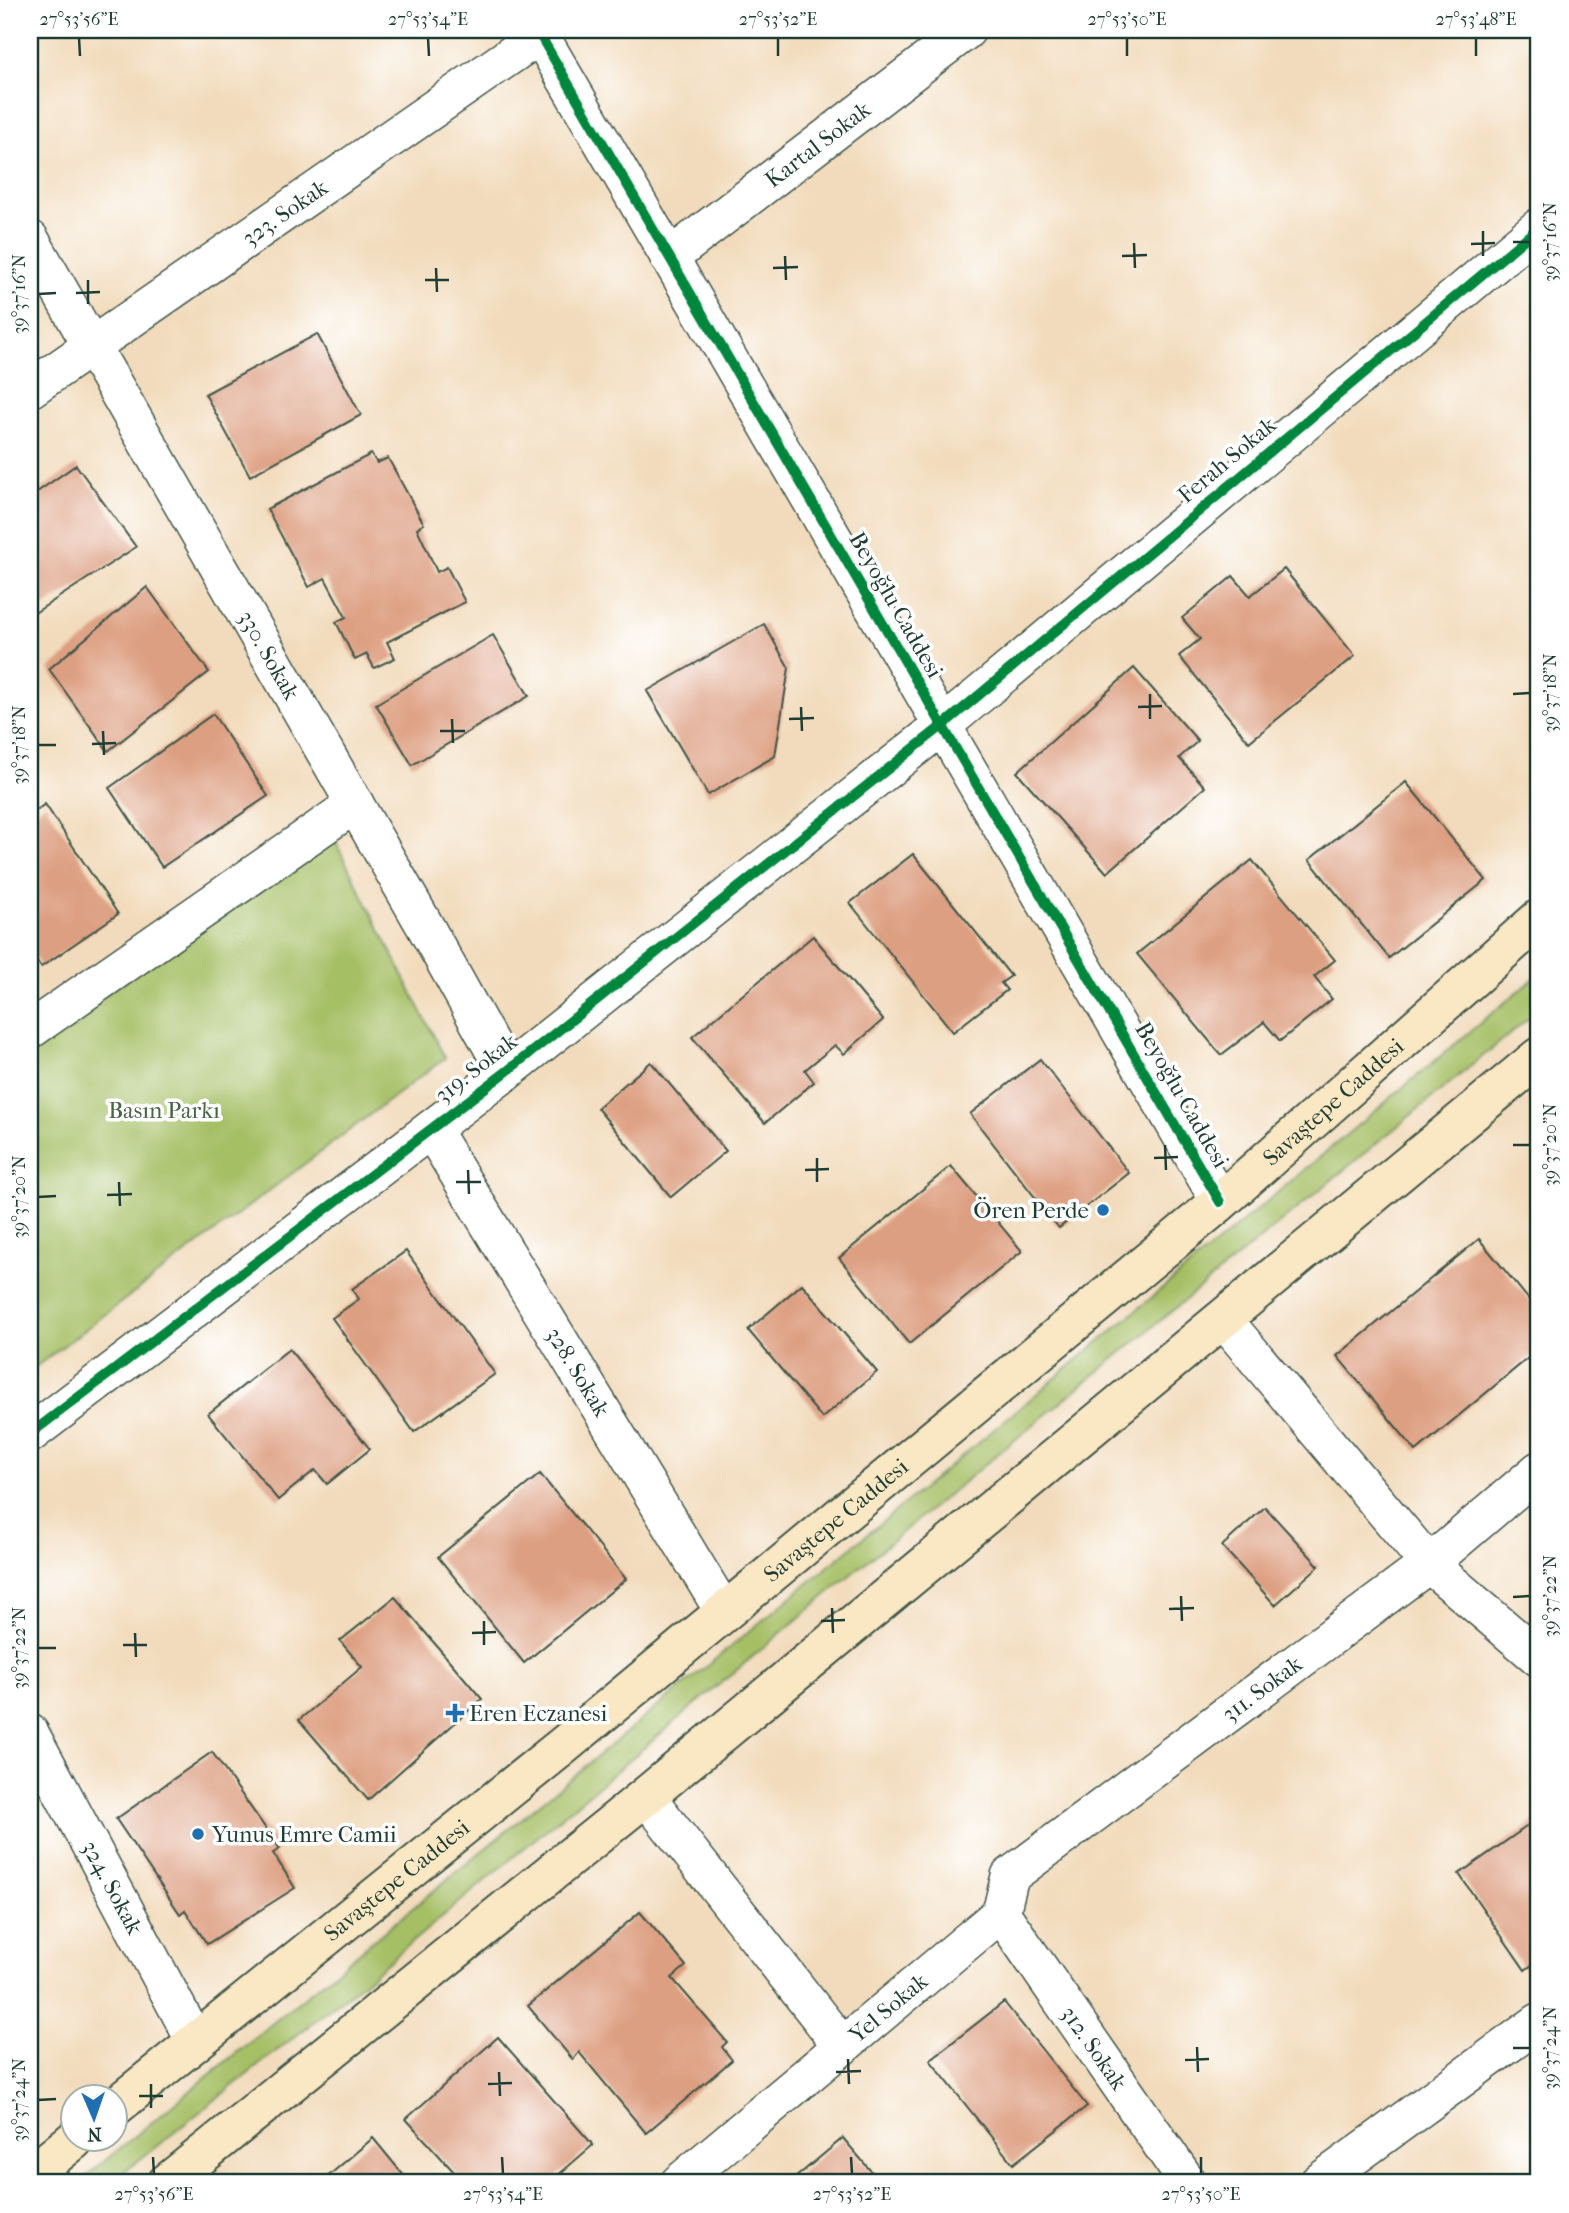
<svg xmlns="http://www.w3.org/2000/svg" width="1569" height="2213" viewBox="0 0 1569 2213" font-family="'IM FELL French Canon',serif">
	<style>
		.green { fill: #a5bf65; stroke: #627e4c; stroke-width: 2 }
		.building { fill: #dd9f81 }
		.lines { fill: none; stroke-linecap: round; stroke-linejoin: round }
		.street-casing { stroke: #3f5548; stroke-width: 40 }
		.secondary-casing { stroke: #3f5548; stroke-width: 42 }
		.street { stroke: #fff; stroke-width: 37 }
		.secondary { stroke: #fae7c3; stroke-width: 38 }
		.cycleway-casing { stroke: #fff; stroke-width: 15 }
		.cycleway { stroke: #00873e; stroke-width: 10 }
		.ticks { fill: none; stroke: #1f3d34; stroke-width: 2.5 }
		.poi-dot { fill: #1f6fb2; stroke: #fff; stroke-width: 2.5 }
		.labels { text-anchor: middle; dominant-baseline: central; stroke-width: 7; stroke-linejoin: round; paint-order: stroke }
		.street-label { font-size: 23px; fill: #1f3d34; stroke: #fff }
		.park-label { font-size: 23px; fill: #476443; stroke: #fff }
		.poi-label { font-size: 23px; fill: #1f3d34; stroke: #fff; text-anchor: start }
		.neatline { fill: none; stroke: #1f3d34; stroke-width: 2.5 }
		.ticks-label { font-size: 18px; text-anchor: middle; fill: #1f3d34 }
	</style>
	<rect width="100%" height="100%" fill="#fff"/>
	<filter id="ink" filterUnits="userSpaceOnUse"><feTurbulence type="fractalNoise" baseFrequency=".0143" numOctaves="2"/><feDisplacementMap in="SourceGraphic" scale="14" xChannelSelector="R" yChannelSelector="G"/><feConvolveMatrix kernelMatrix="1 2 1 2 8 2 1 2 1" color-interpolation-filters="sRGB"/></filter>
	<filter id="wash" filterUnits="userSpaceOnUse"><feTurbulence type="fractalNoise" baseFrequency=".00686" numOctaves="4" result="noise"/><feDisplacementMap in="SourceGraphic" scale="28" xChannelSelector="R" yChannelSelector="G"/><feGaussianBlur stdDeviation="1.57" result="paint"/><feColorMatrix in="noise" values="0 0 0 0 0 0 0 0 0 0 0 0 0 0 0 0 0 1.4 0 .05"/><feComposite in="paint" operator="in"/></filter>
	<g filter="url(#wash)">
		<rect width="100%" height="100%" fill="#f2dbbc"/>
		<!-- green -->
		<g class="green">
			<path d="M332 835 445 1058 30 1371V1047Z"/>
			<path d="M1539 974V1010L844 1580 369 1978 110 2183H78L931 1482Z"/>
		</g>
		<g id="blocks">
			<!-- building -->
			<g class="building">
				<path d="M317 334 361 415 250 476 205 394Z"/>
				<path d="M371 454 377 463 388 458 424 524 417 528 437 572 447 567 465 602 387 642 395 658 374 668 367 654 355 660 336 622 346 617 325 578 309 587 267 509Z"/>
				<path d="M76 465 136 547 30 616V497Z"/>
				<path d="M1284 569 1355 656 1249 742 1179 656 1200 639 1182 618 1233 576 1250 596Z"/>
				<path d="M147 587 209 672 108 751 49 669Z"/>
				<path d="M764 624 789 668 775 756 708 795 647 691Z"/>
				<path d="M493 635 529 696 412 765 376 704Z"/>
				<path d="M1134 668 1198 741 1179 758 1205 787 1107 873 1017 772Z"/>
				<path d="M213 714 268 796 162 867 109 788Z"/>
				<path d="M1406 782 1486 880 1389 958 1309 860Z"/>
				<path d="M45 804 118 914 41 967 30 951V815Z"/>
				<path d="M913 854 1011 976 1001 983 1007 990 953 1032 850 903Z"/>
				<path d="M1252 860 1335 960 1314 977 1332 999 1280 1041 1264 1022 1221 1055 1137 954Z"/>
				<path d="M813 936 883 1020 844 1054 835 1045 805 1070 814 1082 765 1123 692 1037Z"/>
				<path d="M1040 1059 1129 1173 1059 1228 970 1114Z"/>
				<path d="M651 1062 726 1151 671 1197 597 1108Z"/>
				<path d="M951 1166 1022 1251 909 1344 839 1258Z"/>
				<path d="M1479 1239 1539 1312V1349L1416 1451 1337 1356Z"/>
				<path d="M406 1251 495 1374 414 1432 332 1318 359 1299 352 1289Z"/>
				<path d="M802 1284 877 1372 822 1418 748 1330Z"/>
				<path d="M289 1349 370 1449 327 1484 315 1470 278 1500 208 1414Z"/>
				<path d="M540 1474 626 1579 524 1663 438 1557Z"/>
				<path d="M1265 1507 1319 1566 1275 1605 1222 1546Z"/>
				<path d="M395 1597 482 1699 368 1800 299 1720 362 1667 340 1641Z"/>
				<path d="M212 1752 280 1849 273 1853 295 1888 207 1944 185 1910 180 1914 116 1819Z"/>
				<path d="M1539 1818V1960L1525 1970 1459 1874Z"/>
				<path d="M640 1912 686 1966 672 1978 727 2042 722 2047 732 2060 646 2133 579 2052 573 2060 528 2006Z"/>
				<path d="M1004 2002 1087 2106 1013 2164 930 2060Z"/>
				<path d="M498 2037 593 2145 549 2183H464L406 2119Z"/>
				<path d="M373 2138 410 2183H320Z"/>
				<path d="M843 2138 881 2183H789Z"/>
			</g>
		</g>
	</g>
	<g filter="url(#ink)">
		<use href="#blocks" fill-opacity="0" stroke="#3f5548" stroke-width="2"/>
		<g class="lines">
			<!-- street casing -->
			<g class="street-casing">
				<g id="street">
					<path d="M537 30 1220 1202"/>
					<path id="s1" d="M30 239 425 926 506 1072"/>
					<path id="s2" d="M669 258 967 30"/>
					<path id="s3" d="M30 389 540 35"/>
					<path d="M30 1030 355 804"/>
					<path id="s4" d="M431 1129 724 1612"/>
					<path d="M1223 1319 1429 1564 1539 1658"/>
					<path d="M30 1434 506 1072 942 726 1539 227"/>
					<path id="s5" d="M30 1733 195 2041"/>
					<path d="M646 1796 842 2046"/>
					<path id="s6" d="M1001 1913 1010 1876 1429 1564 1539 1470"/>
					<path id="s7" d="M1001 1913 1188 2183"/>
					<path id="s8" d="M679 2183 1001 1913"/>
					<path d="M1318 2183 1539 2022"/>
				</g>
			</g>
			<!-- secondary casing -->
			<g class="secondary-casing">
				<g id="secondary">
					<path id="s9" d="M116 2106 564 1745 1220 1202 1539 919"/>
					<path d="M30 2176 74 2140"/>
					<path d="M167 2183 646 1796 1539 1057"/>
				</g>
			</g>
			<!-- street -->
			<use href="#street" class="street"/>
			<!-- secondary -->
			<use href="#secondary" class="secondary"/>
			<!-- cycleway casing -->
			<g class="cycleway-casing">
				<g id="cycleway">
					<path d="M537 30 1220 1202"/>
					<path d="M30 1434 506 1072 942 726 1539 227"/>
				</g>
			</g>
			<!-- cycleway -->
			<use href="#cycleway" class="cycleway"/>
		</g>
	</g>
	<!-- ticks -->
	<path class="ticks" d="M79 38 80 56M428 38 429 56M778 38V56M1127 38V56M1476 38V56M1483 231V256M1513 242H1530M1134 243 1135 268M1471 244 1495 243M785 256 786 280M1122 256 1147 255M436 268 437 292M773 268 798 267M88 280V304M425 280H449M76 293 100 292M38 294 56 293M1150 694V719M1513 694 1530 693M801 707 802 731M1138 707 1162 706M452 719 453 743M789 719 814 718M103 731 104 755M440 731H465M92 744 116 743M38 745H56M1165 1145 1166 1170M1513 1145H1530M817 1158V1182M1154 1158 1178 1157M468 1170 469 1194M805 1170 829 1169M119 1182 120 1206M456 1182H481M107 1195 132 1194M38 1197 56 1196M1181 1596 1182 1621M1513 1597 1530 1596M832 1608 833 1633M1169 1609 1194 1608M484 1621V1645M821 1621 845 1620M135 1633 136 1657M472 1633 496 1632M123 1645H147M38 1648H56M1197 2047 1198 2072M1513 2048H1530M848 2059 849 2084M1185 2060 1209 2059M499 2072 500 2096M836 2072 861 2071M151 2084V2108M488 2084 512 2083M139 2096H163M38 2100 56 2099M153 2157 154 2174M502 2157 503 2174M851 2157 852 2174M1201 2157V2174"/>
	<!-- markers -->
	<g class="poi-dot">
		<circle cx="1103" cy="1210" r="7"/>
		<path d="M451.5 1702.5h7v7h7v7h-7v7h-7v-7h-7v-7h7z"/>
		<circle cx="198" cy="1834" r="7"/>
	</g>
	<g class="labels">
		<!-- street labels -->
		<g class="street-label">
			<text stroke="none"><textPath href="#s2" startOffset="187">Kartal Sokak</textPath></text>
			<text stroke="none"><textPath href="#s3" startOffset="310">323. Sokak</textPath></text>
			<text transform="translate(1227 460) rotate(-40)">Ferah Sokak</text>
			<text transform="translate(896 605) rotate(60)">Beyoğlu Caddesi</text>
			<text stroke="none"><textPath href="#s1" startOffset="480">330. Sokak</textPath></text>
			<text transform="translate(476 1068) rotate(-38)">319. Sokak</text>
			<text transform="translate(1182 1095) rotate(60)">Beyoğlu Caddesi</text>
			<text stroke="none"><textPath href="#s9" startOffset="1578">Savaştepe Caddesi</textPath></text>
			<text stroke="none"><textPath href="#s4" startOffset="284">328. Sokak</textPath></text>
			<text stroke="none"><textPath href="#s9" startOffset="928">Savaştepe Caddesi</textPath></text>
			<text stroke="none"><textPath href="#s6" startOffset="352">311. Sokak</textPath></text>
			<text stroke="none"><textPath href="#s9" startOffset="360">Savaştepe Caddesi</textPath></text>
			<text stroke="none"><textPath href="#s5" startOffset="175">324. Sokak</textPath></text>
			<text stroke="none"><textPath href="#s8" startOffset="273">Yel Sokak</textPath></text>
			<text stroke="none"><textPath href="#s7" startOffset="164">312. Sokak</textPath></text>
		</g>
		<!-- park labels -->
		<g class="park-label">
			<text x="164" y="1110">Basın Parkı</text>
		</g>
		<!-- poi labels -->
		<g class="poi-label">
			<text x="1089" y="1210" text-anchor="end">Ören Perde</text>
			<text x="469" y="1713">Eren Eczanesi</text>
			<text x="212" y="1834">Yunus Emre Camii</text>
		</g>
	</g>
	<!-- margin -->
	<rect width="1569" height="2213" fill="none" stroke="#fff" stroke-width="77"/>
	<!-- north arrow -->
	<g transform="translate(94 2118) rotate(178)"><circle r="33" fill="#ffffff" stroke="#a5b1ae" stroke-width="2"/>
	<path d="M0-5L12 26L0 18L-12 26Z" fill="#1f6fb2"/>
	<text y="-10" font-size="19" font-weight="bold" text-anchor="middle" fill="#1f3d34">N</text>
	</g>
	<rect x="38" y="38" width="1492" height="2136" class="neatline"/>
	<g class="ticks-label">
		<text x="79" y="25">27°53'56"E</text>
		<text x="428" y="25">27°53'54"E</text>
		<text x="778" y="25">27°53'52"E</text>
		<text x="1127" y="25">27°53'50"E</text>
		<text x="1476" y="25">27°53'48"E</text>
		<text transform="translate(1550 242) rotate(-90)" y="6">39°37'16"N</text>
		<text transform="translate(19 294) rotate(-90)" y="6">39°37'16"N</text>
		<text transform="translate(1550 693) rotate(-90)" y="6">39°37'18"N</text>
		<text transform="translate(19 745) rotate(-90)" y="6">39°37'18"N</text>
		<text transform="translate(1550 1145) rotate(-90)" y="6">39°37'20"N</text>
		<text transform="translate(19 1197) rotate(-90)" y="6">39°37'20"N</text>
		<text transform="translate(1550 1596) rotate(-90)" y="6">39°37'22"N</text>
		<text transform="translate(19 1648) rotate(-90)" y="6">39°37'22"N</text>
		<text transform="translate(1550 2048) rotate(-90)" y="6">39°37'24"N</text>
		<text transform="translate(19 2100) rotate(-90)" y="6">39°37'24"N</text>
		<text x="154" y="2200">27°53'56"E</text>
		<text x="503" y="2200">27°53'54"E</text>
		<text x="852" y="2200">27°53'52"E</text>
		<text x="1201" y="2200">27°53'50"E</text>
	</g>
</svg>
